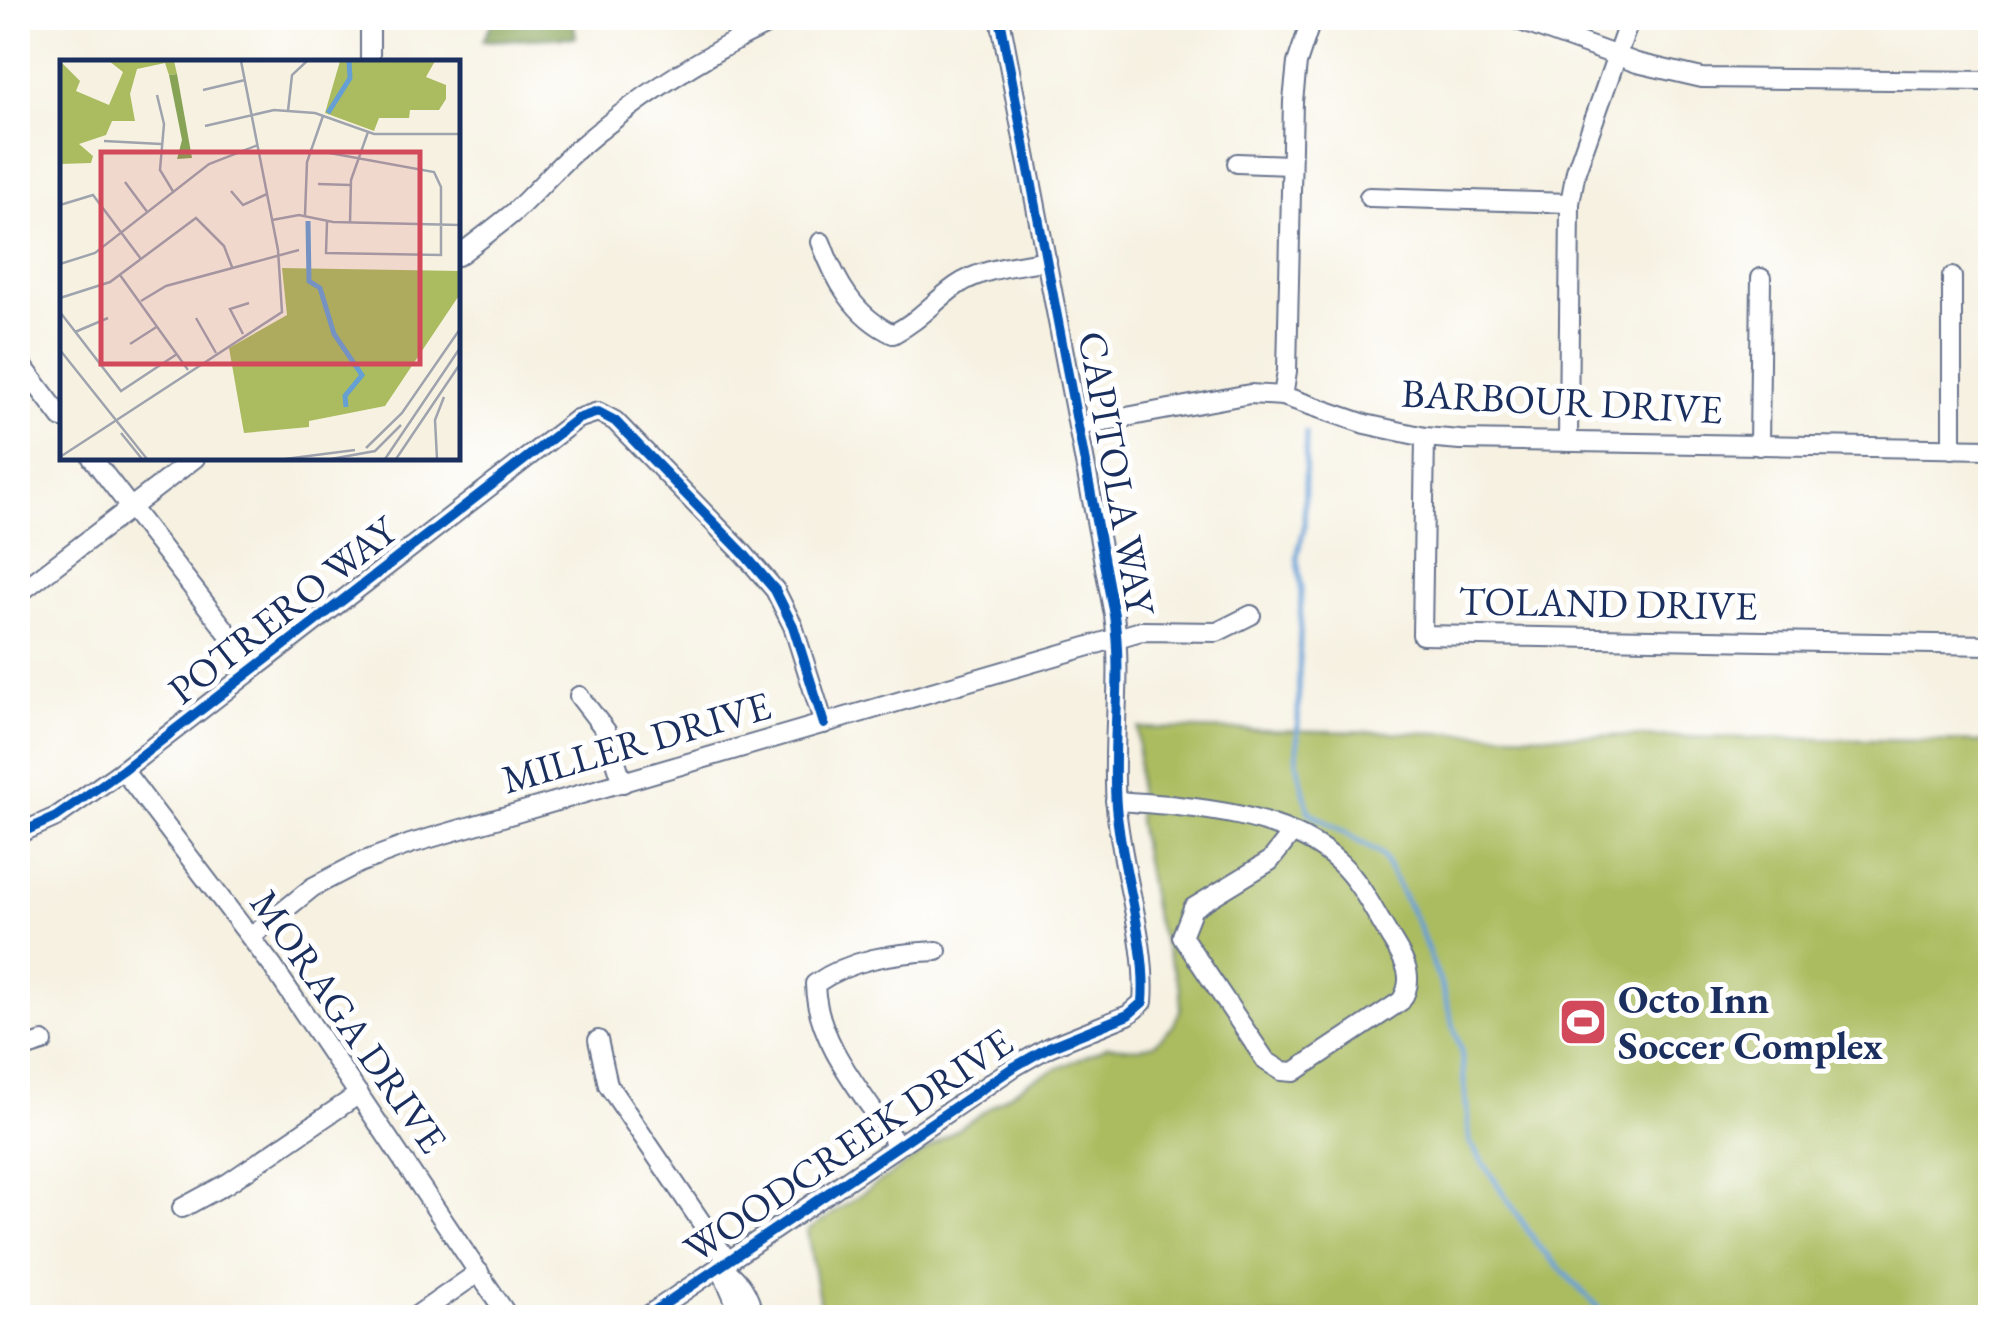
<svg xmlns="http://www.w3.org/2000/svg" width="2008" height="1335" viewBox="0 0 2008 1335" font-family="'EB Garamond',serif">
	<style>
		.green { fill: #aabc5f; stroke: #62765e; stroke-width: 2.5 }
		.forest { fill: #87a456; stroke: #516a5a; stroke-width: 2.5 }
		.lines { fill: none; stroke-linecap: round; stroke-linejoin: round }
		.stream { stroke: #659fd4; stroke-width: 5 }
		.minor-casing { stroke: #68738c; stroke-width: 22 }
		.minor { stroke: #fff; stroke-width: 18 }
		.cycleway-casing { stroke: #fff; stroke-width: 16 }
		.cycleway { stroke: #0057b8; stroke-width: 10 }
		.labels { text-anchor: middle; dominant-baseline: central; stroke-width: 10; stroke-linejoin: round; paint-order: stroke }
		.street-label { font-size: 40px; fill: #1b2f5e; stroke: #fff }
		.poi-label { font-size: 40px; font-weight: bold; fill: #1b2f5e; stroke: #fff; text-anchor: start }
		.inset-river { fill: none; stroke: #659fd4; stroke-width: 5 }
		.inset-road { fill: none; stroke: #9ea3ad; stroke-width: 2.5 }
		.view { fill: #d1495b; fill-opacity: 0.15; stroke: #d1495b; stroke-width: 5 }
		.inset-edge { fill: none; stroke: #1b2f5e; stroke-width: 5 }
	</style>
	<rect width="100%" height="100%" fill="#fff"/>
	<filter id="ink" filterUnits="userSpaceOnUse"><feTurbulence type="fractalNoise" baseFrequency=".01" numOctaves="2"/><feDisplacementMap in="SourceGraphic" scale="20" xChannelSelector="R" yChannelSelector="G"/><feConvolveMatrix kernelMatrix="1 2 1 2 8 2 1 2 1" color-interpolation-filters="sRGB"/></filter>
	<filter id="wash" filterUnits="userSpaceOnUse"><feTurbulence type="fractalNoise" baseFrequency=".0048" numOctaves="4" result="noise"/><feDisplacementMap in="SourceGraphic" scale="40" xChannelSelector="R" yChannelSelector="G"/><feGaussianBlur stdDeviation="2.25" result="paint"/><feColorMatrix in="noise" values="0 0 0 0 0 0 0 0 0 0 0 0 0 0 0 0 0 1.4 0 .05"/><feComposite in="paint" operator="in"/></filter>
	<g filter="url(#wash)">
		<rect width="100%" height="100%" fill="#f6f1e1"/>
		<!-- green -->
		<path class="green" d="M1138 728 1990 742V1302L1980 1317H822L807 1231 1029 1081 1108 1046 1138 1048 1154 1044 1173 1026 1181 1008 1180 988 1155 918 1138 821Z"/>
		<!-- forest -->
		<path class="forest" d="M494 18H573L576 37 483 41Z"/>
		<g class="lines">
			<!-- stream -->
			<path class="stream" d="M1306 433 1304 529 1297 556 1301 588 1297 762 1309 812 1382 855 1419 927 1442 988 1461 1050 1470 1143 1539 1247 1608 1318"/>
		</g>
	</g>
	<g filter="url(#ink)">
		<g class="lines">
			<!-- minor casing -->
			<g class="minor-casing">
				<g id="minor">
					<path d="M1512 18 1637 63 1702 78 1990 81"/>
					<path d="M370 62V18"/>
					<path d="M1237 163 1290 165"/>
					<path d="M1369 197 1570 203"/>
					<path d="M821 242C835 280 854 316 893 334 920 320 932 303 956 286 982 268 1016 266 1047 260"/>
					<path d="M458 256C476 242 495 228 513 213 534 194 552 172 573 153 636 98 706 53 781 18"/>
					<path d="M1952 277V449"/>
					<path d="M18 360 62 418"/>
					<path d="M1283 396 1287 371 1293 101 1297 63 1312 18"/>
					<path d="M1078 426 1250 394 1283 396 1365 424 1425 437 1460 440 1990 449"/>
					<path d="M1425 437 1422 635 1990 645"/>
					<path d="M1568 442 1570 203 1576 171 1630 18"/>
					<path d="M1759 446 1761 278"/>
					<path d="M92 458 255 668"/>
					<path d="M18 594 195 458"/>
					<path d="M579 696 606 731 623 783"/>
					<path d="M123 770 273 967 509 1318"/>
					<path d="M1115 801C1186 806 1286 811 1340 863 1360 882 1373 909 1387 932 1401 956 1418 975 1401 1001L1294 1072 1282 1071 1266 1061 1182 936 1193 908 1270 861 1292 833"/>
					<path d="M18 834 56 817 123 770 577 419 598 412 615 421 744 554 775 590 793 626 824 724"/>
					<path d="M251 937 313 887 359 863 410 844 1117 638 1141 631 1217 632 1251 615"/>
					<path d="M598 1040 608 1085 727 1260"/>
					<path d="M18 1050 43 1042"/>
					<path d="M897 1145C866 1097 816 1043 815 984 851 959 894 953 937 951"/>
					<path d="M182 1208 228 1183 359 1094"/>
					<path d="M720 1265C740 1280 749 1293 754 1318"/>
					<path d="M720 1266C726 1284 737 1299 739 1318"/>
					<path d="M413 1318 479 1272"/>
					<path d="M644 1318 1014 1067 1049 1047 1128 1015 1143 1002C1148 944 1121 868 1116 806 1111 742 1123 678 1114 615L1000 18"/>
				</g>
			</g>
			<!-- minor -->
			<use href="#minor" class="minor"/>
			<!-- cycleway casing -->
			<g class="cycleway-casing">
				<g id="cycleway">
					<path d="M18 834 56 817 123 770 577 419 598 412 615 421 744 554 775 590 793 626 824 724"/>
					<path d="M644 1318 1014 1067 1049 1047 1128 1015 1143 1002C1148 944 1121 868 1116 806 1111 742 1123 678 1114 615L1000 18"/>
				</g>
			</g>
			<!-- cycleway -->
			<use href="#cycleway" class="cycleway"/>
		</g>
	</g>
	<!-- icons -->
	<defs>
		<g id="stadium-square" transform="scale(2.5)"><rect x="-9" y="-9" width="18" height="18" rx="4" fill="#d1495b" stroke="#fff"/><path d="M0-5a6.5 5 0 1 0 0 10a6.5 5 0 1 0 0-10ZM-3.5-1.8h7v3.6h-7Z" fill="#fff"/></g>
	</defs>
	<g fill-rule="evenodd">
		<use href="#stadium-square" x="1583" y="1022"/>
	</g>
	<g class="labels">
		<!-- street labels -->
		<g class="street-label">
			<text transform="translate(1562 401) rotate(3)">BARBOUR DRIVE</text>
			<text transform="translate(1117 473) rotate(80)">CAPITOLA WAY</text>
			<text transform="translate(1608 603) rotate(1)">TOLAND DRIVE</text>
			<text transform="translate(282 610) rotate(-38)">POTRERO WAY</text>
			<text transform="translate(636 742) rotate(-16)">MILLER DRIVE</text>
			<text transform="translate(349 1021) rotate(55)">MORAGA DRIVE</text>
			<text transform="translate(848 1145) rotate(-34)">WOODCREEK DRIVE</text>
		</g>
		<!-- poi labels -->
		<g class="poi-label">
			<text x="1618" y="999">Octo Inn<tspan x="1618" dy="46">Soccer Complex</tspan></text>
		</g>
	</g>
	<!-- overview -->
	<g transform="translate(60 60)">
		<rect width="400" height="400" fill="#f6f1e1"/>
		<path d="M0 1 20 21 16 31 49 45 63 12 49 1H114L117 14 109 15 105 3 77 9 70 34 75 61H52L46 75 19 84 33 96 31 103 0 104ZM280 1H375L366 17 386 25V39L379 50H350L349 58H319L314 71 265 53ZM222 208 400 211V234L325 346 249 361V367L184 373 169 288 227 255Z" fill="#aabc5f"/>
		<path d="M117 14 132 98 117 99 122 80 109 15Z" fill="#87a456"/>
		<path class="inset-river" d="M268 53 290 18 289 1M248 161 249 221 260 228 274 274 302 315 285 336 286 347"/>
		<path class="inset-road" d="M143 30 185 20M97 35 104 64 100 110 114 133M228 51 232 15 247 1M145 66 214 50 255 53 314 74H400M44 81 101 84M264 92 374 112 381 127V195L266 193 267 162M65 122 88 153M258 124 290 125M171 131 183 145 207 134M0 145 33 135 81 199M245 155 247 102 263 56M212 160 239 155 273 162 400 165M290 163 291 120 308 72M0 204 35 193 149 104 198 85M60 215 128 310M0 238 50 222 136 158 164 186 172 207M81 241 106 226 239 190M0 252 61 331 117 294M136 258 156 293M15 272 48 258M183 274 170 249 189 243M70 284 98 266M0 290 87 399M61 373 82 399M306 388 342 353 400 269M0 397 222 252 218 190 181 1M225 399 295 390M271 399 315 391 341 365M325 399 400 288M336 399 400 304M377 399 375 360 384 337"/>
		<path class="view" d="M41 92H360V304H41Z"/>
		<rect width="400" height="400" class="inset-edge"/>
	</g>
	<!-- margin -->
	<rect width="2008" height="1335" fill="none" stroke="#fff" stroke-width="60"/>
</svg>
